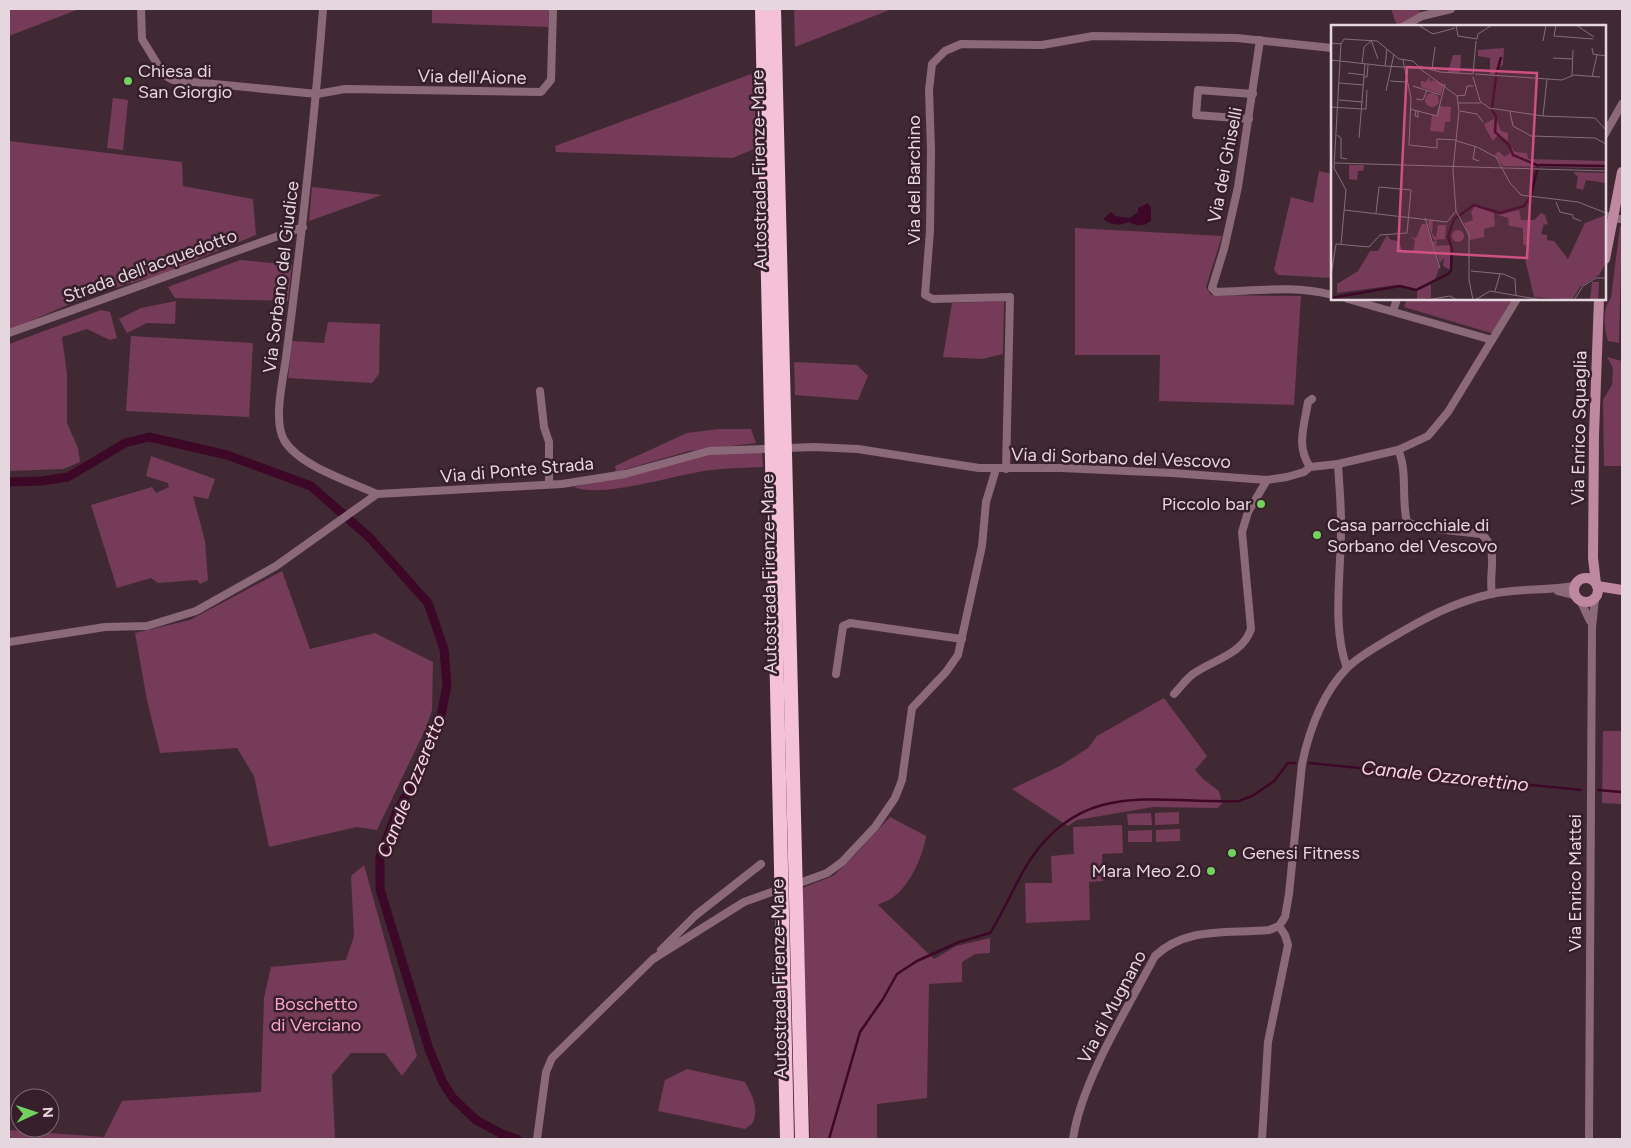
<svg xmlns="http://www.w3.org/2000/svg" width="1631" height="1148" viewBox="0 0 1631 1148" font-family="Figtree,sans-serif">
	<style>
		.green { fill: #753b58 }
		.water { fill: #3d0827 }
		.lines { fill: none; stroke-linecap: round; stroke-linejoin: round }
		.stream { stroke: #3d0827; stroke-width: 2.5 }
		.canal { stroke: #3d0827; stroke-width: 9 }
		.street { stroke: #8c6979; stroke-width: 8 }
		.secondary { stroke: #bf88a1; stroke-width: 10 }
		.highway { stroke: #f5c1d9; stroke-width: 14 }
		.poi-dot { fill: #73d25d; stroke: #361f2a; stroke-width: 2 }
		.labels { text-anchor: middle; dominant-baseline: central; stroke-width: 5; stroke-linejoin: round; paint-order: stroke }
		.poi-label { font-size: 18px; fill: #e6d6dd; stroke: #361f2a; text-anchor: start }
		.street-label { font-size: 18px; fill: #e6d6dd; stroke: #361f2a }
		.park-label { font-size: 18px; fill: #faa4cd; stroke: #361f2a }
		.water-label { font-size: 19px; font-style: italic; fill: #fed1e5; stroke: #361f2a }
		.inset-river { fill: none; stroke: #3d0827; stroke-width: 2.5 }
		.inset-road { fill: none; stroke: #836e78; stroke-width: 1 }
		.view { fill: #cd5182; fill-opacity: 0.15; stroke: #cd5182; stroke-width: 2.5 }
		.inset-edge { fill: none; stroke: #e6d6dd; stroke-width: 2.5 }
	</style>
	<rect width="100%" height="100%" fill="#412934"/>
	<!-- green -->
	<g class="green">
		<path d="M9 9H79L9 36Z"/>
		<path d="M432 9H549L548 27 432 23Z"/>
		<path d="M794 9H892L795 47Z"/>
		<path d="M1391 9H1419L1421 15 1397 26Z"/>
		<path d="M754 73 756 148 733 158 556 152 555 146Z"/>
		<path d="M113 98 128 100 123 150 107 148Z"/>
		<path d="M9 141 182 162 183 186 253 199 256 235 162 274 91 295 9 330Z"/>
		<path d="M1319 171 1332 174V278L1278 275 1274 270 1291 197 1313 203Z"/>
		<path d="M312 187 382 195 309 221Z"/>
		<path d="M1620 226H1622L1619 343 1608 341C1604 328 1602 309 1611 298Z"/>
		<path d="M1075 228 1222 236 1206 287 1211 295 1301 296 1294 405 1159 401 1160 355H1075Z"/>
		<path d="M240 260 292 265 288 301 175 298 168 287Z"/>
		<path d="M1407 299H1512L1495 330 1491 333 1404 307Z"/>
		<path d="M176 301 175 324 147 323 127 333 119 319 141 308Z"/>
		<path d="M1004 301 1003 354 982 359 943 357 952 303Z"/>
		<path d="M101 310 110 312 117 338 110 340 87 329 62 337 67 374V423L78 448 80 462 63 469 9 471V344Z"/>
		<path d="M328 322 380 324 379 374 372 383 288 378 292 341 324 343Z"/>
		<path d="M131 336 253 343 249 417 126 411Z"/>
		<path d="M1607 357 1622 361V466H1604L1603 400 1612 385 1613 368Z"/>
		<path d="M794 362 857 365 868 376 858 400 795 395Z"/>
		<path d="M719 429H751L756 443 689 451 616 472 615 466 687 433Z"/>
		<path d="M762 451 763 467C740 468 716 468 694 473 665 478 599 498 574 487L648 470 701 454Z"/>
		<path d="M151 456 215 479 208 499 193 496 205 541 208 580 200 584 197 580 158 583 151 578 117 588 91 505 152 487 156 493 169 487 168 483 146 476Z"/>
		<path d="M282 571 310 649 375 633 433 662 432 710 426 728 377 830 357 827 269 847 254 776 237 748 160 753 147 700 135 633 190 620Z"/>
		<path d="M1164 698 1207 756 1195 770 1203 779 1219 791 1222 803 1218 808 1153 807 1077 820 1068 826 1012 789 1060 766 1088 748 1097 736Z"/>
		<path d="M1603 731H1622V804L1602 803Z"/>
		<path d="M1179 812V824L1155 825V813Z"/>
		<path d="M1151 813 1152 825H1128L1127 814Z"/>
		<path d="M890 817 926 836C923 856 910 886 892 898 888 901 882 902 878 905L934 959 956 946 990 938V953L975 954 962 962V982L929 984 927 1098 877 1104V1139H810L802 888 833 876 853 857Z"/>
		<path d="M1122 825 1123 853 1102 854 1103 881 1089 882 1090 920 1026 923 1025 883H1052L1051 856 1074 854 1073 827Z"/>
		<path d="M1180 829V841L1156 842V830Z"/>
		<path d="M1152 830V842H1128V831Z"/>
		<path d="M364 865 417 1056 402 1076 385 1053H351L332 1075 335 1139H9V1130L104 1137 122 1101 261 1092 264 998 271 967 346 960 354 936 351 876Z"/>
		<path d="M687 1069 745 1082C752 1095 760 1109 752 1124L745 1129 658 1111 665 1080Z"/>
	</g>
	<!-- water -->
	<path class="water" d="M1148 203 1151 208V221C1144 226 1137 227 1129 222 1119 226 1112 226 1103 219L1111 212 1115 216 1130 218 1138 212V208Z"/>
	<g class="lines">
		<!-- stream -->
		<g class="stream">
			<path d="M1309 763 1581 790"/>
			<path d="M1598 790 1622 792"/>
			<path d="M829 1139 860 1032 883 999 897 974 917 961 959 942 990 933C1005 910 1015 883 1030 860 1085 778 1157 804 1239 801L1254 795 1274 781 1288 763H1295"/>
		</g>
		<!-- canal -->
		<path class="canal" d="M9 482 42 481 68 477 125 443 149 437 227 455 311 486 369 537 428 603 444 649 447 685 441 716 417 777 397 811 380 857V889L429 1049 443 1083 453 1098 476 1120 502 1134 517 1139"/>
		<!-- street -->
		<g class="street">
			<path d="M141 9 142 39 164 75 173 80 317 94 345 89 541 92 551 80 553 9"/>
			<path d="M323 9C314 126 301 242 286 358 283 380 273 420 284 440 299 466 351 482 377 494"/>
			<path d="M1404 26 1422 16 1451 9"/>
			<path d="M1260 40 1238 187 1224 249 1212 288 1216 292C1254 291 1295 285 1332 295"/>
			<path d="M1249 119 1196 115 1198 90 1253 94"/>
			<path d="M1605 134 1622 104"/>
			<path d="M1605 215 1612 219H1622"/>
			<path d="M1348 299 1492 340"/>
			<path d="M1393 311 1397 299"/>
			<path d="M9 333 303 227"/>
			<path d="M540 391 544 427 549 442V484"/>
			<path d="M1398 450C1408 471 1401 499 1407 522L1419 527 1481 534C1500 548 1488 573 1492 594"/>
			<path d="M1338 464C1339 483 1341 503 1341 522 1342 568 1331 625 1347 668"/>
			<path d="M1310 467C1296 446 1304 427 1308 402L1312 399"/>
			<path d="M1006 469 1010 297 933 299 925 295 930 231 931 150 929 90 932 64 945 51 961 44 1042 45 1093 36 1237 38 1332 48"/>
			<path d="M1558 591 1574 595"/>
			<path d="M1581 602 1590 621"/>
			<path d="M9 642 105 627 147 626 196 611 276 566 377 494 562 484 625 474 709 451 814 447 858 449 979 468H1061L1172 473 1267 480 1287 477 1304 472 1310 467 1338 464 1398 450 1428 436 1448 412 1517 299"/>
			<path d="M836 674 843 626 850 623 962 639"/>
			<path d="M1174 694C1180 688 1186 679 1193 674 1213 660 1243 654 1251 629L1242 532 1248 512 1267 480"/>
			<path d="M794 885 827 873 842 862 875 827 895 798 902 780 912 708 946 672 958 655 982 546 986 502 996 469"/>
			<path d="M661 950 696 915 761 864"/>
			<path d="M537 1139 546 1072 552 1058 653 959 744 902 783 888"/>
			<path d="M1073 1139C1081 1082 1127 1009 1155 956 1187 926 1228 934 1269 930L1279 926 1285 917 1289 894 1302 764C1309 731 1323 693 1347 668 1359 656 1376 647 1391 638 1423 619 1454 602 1491 594 1518 588 1547 591 1574 586"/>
			<path d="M1262 1139 1268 1042 1288 945 1285 935 1279 926"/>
			<path d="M1589 1139 1592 628 1595 598"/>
		</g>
		<!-- secondary -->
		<g class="secondary">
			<path d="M1605 259 1622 172"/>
			<circle cx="1586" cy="590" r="12"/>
			<path d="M1596 584 1593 558 1594 435 1599 299"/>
			<path d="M1597 586 1622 590"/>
		</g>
		<!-- highway -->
		<g class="highway">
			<path d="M762 9 787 1139"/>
			<path d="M774 9 802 1139"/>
		</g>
	</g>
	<!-- markers -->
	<g class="poi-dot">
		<circle cx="128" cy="81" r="5"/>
		<circle cx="1261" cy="504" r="5"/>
		<circle cx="1317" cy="535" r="5"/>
		<circle cx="1232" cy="853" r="5"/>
		<circle cx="1211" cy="871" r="5"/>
	</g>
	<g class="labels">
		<!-- poi labels -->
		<g class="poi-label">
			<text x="138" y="71">Chiesa di<tspan x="138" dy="21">San Giorgio</tspan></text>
			<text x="1251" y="504" text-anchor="end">Piccolo bar</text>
			<text x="1327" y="525">Casa parrocchiale di<tspan x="1327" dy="21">Sorbano del Vescovo</tspan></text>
			<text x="1242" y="853">Genesi Fitness</text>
			<text x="1201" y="871" text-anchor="end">Mara Meo 2.0</text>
		</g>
		<!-- street labels -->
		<g class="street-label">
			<text transform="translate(472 77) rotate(1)">Via dell'Aione</text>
			<text transform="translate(1225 165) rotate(-79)">Via dei Ghiselli</text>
			<text transform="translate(759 170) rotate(-91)">Autostrada Firenze-Mare</text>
			<text transform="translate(914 180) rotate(-90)">Via del Barchino</text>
			<text transform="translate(150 266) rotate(-20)">Strada dell'acquedotto</text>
			<text transform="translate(281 277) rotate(-83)">Via Sorbano del Giudice</text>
			<text transform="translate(1579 428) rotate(-89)">Via Enrico Squaglia</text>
			<text transform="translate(1121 458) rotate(2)">Via di Sorbano del Vescovo</text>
			<text transform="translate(517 470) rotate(-5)">Via di Ponte Strada</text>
			<text transform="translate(769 574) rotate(-91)">Autostrada Firenze-Mare</text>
			<text transform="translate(1575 883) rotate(-90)">Via Enrico Mattei</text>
			<text transform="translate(779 979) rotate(-91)">Autostrada Firenze-Mare</text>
			<text transform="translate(1112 1007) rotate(-62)">Via di Mugnano</text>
		</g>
		<!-- park labels -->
		<g class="park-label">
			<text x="316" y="1004">Boschetto<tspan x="316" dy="21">di Verciano</tspan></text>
		</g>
		<!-- water labels -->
		<g class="water-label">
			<text transform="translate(1445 776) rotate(6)">Canale Ozzorettino</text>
			<text transform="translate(411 786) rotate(-68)">Canale Ozzeretto</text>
		</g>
	</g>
	<!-- overview -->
	<g transform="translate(1331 25)">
		<rect width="275" height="275" fill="#412934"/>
		<path d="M173 23 172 40 168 42 167 50 159 49V33L147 31V25ZM122 30H130L129 48 117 47ZM98 52 100 58 101 55 113 59 110 69 90 62V56L95 57ZM94 75a7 7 0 1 1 14 0a7 7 0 1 1-14 0ZM108 81 120 82 119 97H114L113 107 99 106 101 89 106 91ZM165 93 170 106 177 108V116L167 110 162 116 156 106 153 99ZM179 120 184 127 196 128 197 134 275 136V143L172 141 164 130 167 126 174 132 181 126ZM18 140H33L32 146H27L26 155 18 154ZM242 147 275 148V158L255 155 252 165 245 163 247 152ZM144 181 163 188 164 201 153 204V212L139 215 133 198 142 195 140 187ZM188 185 190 195H203L210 188 214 190 217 200 213 199 210 209 216 210V215L223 216 237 234 254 198 275 190V238L268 250 249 262 241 275 203 272 194 234 196 221 192 219V203L178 201 177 193 167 190ZM98 195H102L101 208 105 213 107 200H115L114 214 103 215 97 200ZM91 199H95L109 242 104 254 85 264 65 260 6 268V259L27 246 39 226H47L56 210 60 215 68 216 71 225 82 228 84 215 79 212 85 213ZM121 211a6 6 0 1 1 12 0a6 6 0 1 1-12 0ZM106 215 105 221 119 220V245L112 241 113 233 109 238 102 217ZM261 257H268L267 275 259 274ZM100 259V273L86 275V266Z" fill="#753b58"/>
		<path class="inset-river" d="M165 50 170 32M161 83 165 52M161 85 165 91 164 107 178 120 182 130 208 141M208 140 275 141M0 273 69 261 85 265 117 249 120 245 121 224 117 212 123 194 143 180 169 188 193 181 200 171 206 145"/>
		<path class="inset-road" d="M87 0 102 9 124 3M125 0 127 11 146 14 147 9 161 0M225 0 223 11 262 14M245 0 263 12M40 15 47 34M212 16 215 0M0 18 10 19 13 14 46 16 68 34 82 36 87 41M261 23 262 29 275 31M222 33 241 34M0 35 54 41M72 35 80 73 78 120 106 123V114L126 115M31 39 33 22 40 16M54 41 87 43M54 41 56 24M88 41 109 47 142 49M88 43 126 71 128 86 122 145 125 186 138 210V255L142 275M101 44 104 22M17 48 33 50M142 49 145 16M144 49 231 55 243 50 269 52M241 51 242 25M33 52H36L37 40M142 52 149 76 158 83 212 91 264 93 275 105M261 52 266 30M59 56 75 57M8 58 33 60M82 61 110 70M55 66 63 29M126 71 134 70 136 61H142M85 74 92 75 96 65M8 75 32 77M127 78H150M0 82 31 84M31 84H35L36 65M79 84 106 91 114 59M85 85 84 91 87 92V86M129 86 146 89 152 97M179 87 182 101 200 111 264 113 275 119M212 91 216 54M6 110 10 113V133L16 134M28 113 34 39M126 116 146 122 165 132 179 158 190 170 247 177 275 188M144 122 142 134 148 136M4 138 275 146M225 177 229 187 242 190V193L250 196M13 185 116 197 125 186M94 193 109 243M10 219 15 165 3 143 10 18M140 246 172 249 184 254 185 270M0 251 5 219 38 222 49 210 76 208 80 165 48 162 45 188M164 266 169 249M95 275 119 271 126 275M144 275 159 266 211 275M243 275 252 261 265 253H275"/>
		<path class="view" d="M76 42 206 48 196 233 67 226Z"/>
		<rect width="275" height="275" class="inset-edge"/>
	</g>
	<!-- border -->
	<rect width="1631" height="1148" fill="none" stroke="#e6d6dd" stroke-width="20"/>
	<!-- north arrow -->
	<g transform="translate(35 1113) rotate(87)"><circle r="24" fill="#361f2a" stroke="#7c6872"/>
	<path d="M0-4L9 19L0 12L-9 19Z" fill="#73d25d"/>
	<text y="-8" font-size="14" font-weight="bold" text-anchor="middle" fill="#e6d6dd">N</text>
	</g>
</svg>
